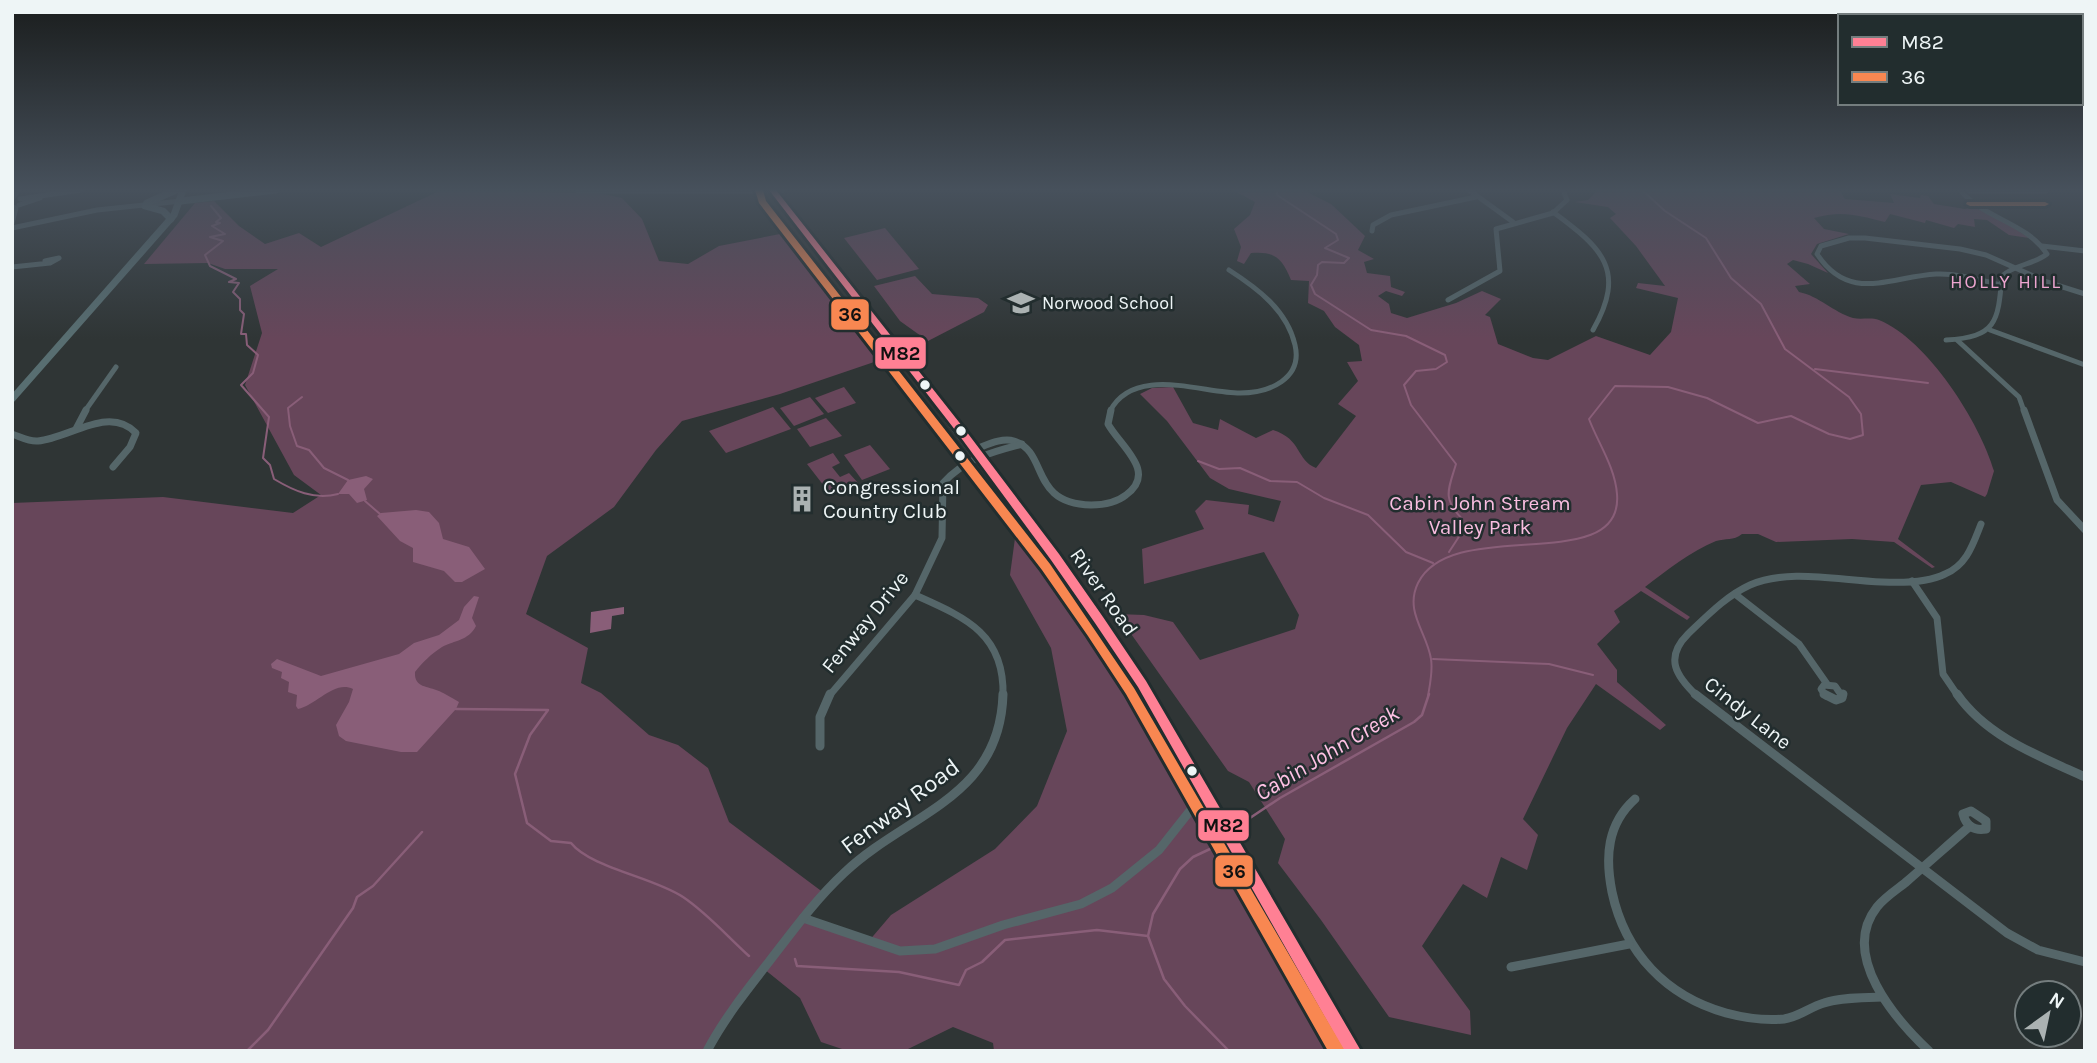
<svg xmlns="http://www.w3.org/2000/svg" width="2097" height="1063" viewBox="0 0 2097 1063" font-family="Karla,sans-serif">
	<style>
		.green { fill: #67465a }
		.water { fill: #895e78 }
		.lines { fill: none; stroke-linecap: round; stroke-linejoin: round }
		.stream-far1 { stroke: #895e78; stroke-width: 2 }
		.stream { stroke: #895e78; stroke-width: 2.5 }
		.minor-far2 { stroke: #556669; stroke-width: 5 }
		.minor-far1 { stroke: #556669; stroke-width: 7 }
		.minor { stroke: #556669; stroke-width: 9 }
		.major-far2 { stroke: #586e71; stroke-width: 7 }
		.major-far1 { stroke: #586e71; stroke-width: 9 }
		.major { stroke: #586e71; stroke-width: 11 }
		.bus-1-casing { stroke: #222d2e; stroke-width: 6 }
		.bus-2-casing { stroke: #222d2e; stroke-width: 6 }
		.bus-1 { fill: #ff8094; fill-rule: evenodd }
		.bus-2 { fill: #f88751; fill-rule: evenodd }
		.bus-dot { fill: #eef5f6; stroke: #222d2e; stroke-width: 2.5 }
		.labels { text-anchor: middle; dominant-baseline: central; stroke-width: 5; stroke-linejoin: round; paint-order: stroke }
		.far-poi-label { font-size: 18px; fill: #eef5f6; stroke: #222d2e; text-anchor: start }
		.far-neighbourhood-label { font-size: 19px; letter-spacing: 2px; fill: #eda5d0; stroke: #222d2e }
		.poi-label { font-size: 21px; fill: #eef5f6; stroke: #222d2e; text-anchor: start }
		.park-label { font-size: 21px; fill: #f9bde0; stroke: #222d2e }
		.street-label { font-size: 21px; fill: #eef5f6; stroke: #222d2e }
		.water-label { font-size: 23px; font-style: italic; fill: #ffc2e5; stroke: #222d2e }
		.near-street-label { font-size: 24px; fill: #eef5f6; stroke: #222d2e }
		.line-badge { stroke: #222d2e; stroke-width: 2.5 }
		.pale-badge-label { font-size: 19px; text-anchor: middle; font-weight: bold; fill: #111 }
	</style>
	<rect width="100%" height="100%" fill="#2f3535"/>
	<!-- green -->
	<g class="green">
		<path d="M1233 190H1303L1331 204 1365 236 1358 250 1374 259 1364 262 1367 273 1390 276 1391 287 1405 292 1402 296 1386 291 1378 296 1389 304 1391 313 1407 318 1456 303 1482 291 1501 299 1485 315 1490 317 1498 344 1533 358 1548 360 1596 336 1650 355 1671 332 1678 298 1636 288 1638 283 1665 286 1636 246 1610 218 1616 214 1608 207 1575 202 1588 200 1598 190H1835L1840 191 1845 199 1894 203 1890 194 1920 198 1921 195 1928 196 1934 204 1965 209 1973 207 1999 218 2029 238 2009 235 1987 220 1974 219 1975 227 1958 224 1954 228 1926 220 1925 223 1890 214 1885 222C1858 215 1841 210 1814 218L1824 229 1849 234 1817 244 1811 254 1828 273 1808 264 1793 260 1787 264 1810 284 1795 286 1799 292C1819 296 1833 312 1853 318 1861 320 1871 317 1879 320 1928 340 1980 423 1994 471L1987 494 1985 497 1951 482 1921 485 1898 539 1935 567 1932 568 1894 542 1852 539 1776 542 1758 534H1742C1733 541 1726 538 1716 541 1691 551 1666 571 1645 587L1690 617 1687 620 1641 591 1614 611 1620 622 1597 644 1617 670V682L1666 725 1660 730 1596 684 1567 728 1523 819 1538 835 1527 870 1501 857 1487 898 1463 884 1422 946 1470 1011 1471 1035 1389 1017 1321 920 1278 863 1285 839 1249 782 1228 771 1117 614 1144 615 1173 622 1200 660 1295 629 1299 615 1264 552 1144 584 1142 549 1204 529 1195 511 1206 500 1249 505 1248 514 1274 522 1281 501 1229 489 1210 478 1167 421 1140 394 1152 388 1173 387 1193 423 1218 430 1220 419 1256 438 1273 430C1302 439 1296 460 1316 468L1356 416 1338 404 1358 381 1347 362 1362 361 1359 345 1335 327 1324 311 1308 303 1309 281 1291 280C1282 258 1275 251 1251 253L1244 264 1237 261 1241 247 1234 229 1250 215 1255 202Z"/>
		<path d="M439 191 599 193 622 198 642 219 659 261 688 264 719 246 785 233 867 325 883 359 780 394 682 421 656 450 614 507 547 556 526 614 588 648 581 683 601 693 649 735 678 745 708 768 729 822 824 893 804 917 868 942 891 915 995 849 1037 806 1067 731 1051 648 1010 575 1018 516 1104 625 1209 801 1211 819 1341 1051H994L993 1043 953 1027 904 1051H848L821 1042 800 998 764 969 707 1051H12V503L163 497 293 513 321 495 294 475 245 385 262 333 250 286 278 269H225L208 263 144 264 195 203 214 201 239 226 265 244 299 233 321 247Z"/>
		<path d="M885 228 919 269 877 280 844 238Z"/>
		<path d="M915 276 932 294 978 298 988 305 984 312 928 341 900 321 874 286Z"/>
		<path d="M844 387 856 403 828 413 815 398Z"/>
		<path d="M810 397 824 414 794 426 780 408Z"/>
		<path d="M773 407 791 429 726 453 709 431Z"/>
		<path d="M826 418 842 436 810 447 797 429Z"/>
		<path d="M870 445 890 469 862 480 844 455Z"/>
		<path d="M833 453 840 463 832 467 840 477 849 473 859 484 831 495 807 464Z"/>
	</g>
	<!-- water -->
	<g class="water">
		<path d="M366 476 373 479 364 489 367 500 357 503 349 494H338L348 480Z"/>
		<path d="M416 510 429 512 439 523 443 539 469 547 485 569 462 582H455L444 571 413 562V548L400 541 377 516 381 513Z"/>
		<path d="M474 596 479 597 472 618 476 626C468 641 455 640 442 647 431 654 423 662 415 672 414 688 428 686 439 691 446 694 452 698 459 702L456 709 417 752H401L346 741 339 736 336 725 349 702 353 689C334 680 317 705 298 709L296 706 297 695 288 692 289 682 281 678 282 672 272 668 271 664 277 659 321 676 399 654 414 643 439 635 459 620 464 607Z"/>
		<path d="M624 607V614L612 616 611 629 590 633 591 612Z"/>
	</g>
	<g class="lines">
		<!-- stream-far1 -->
		<g class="stream-far1">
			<path d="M1277 190V195L1336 234 1338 240 1325 248 1349 258 1344 263 1322 262 1318 265 1317 275 1311 285 1315 294 1371 330 1406 336 1445 355 1447 362 1436 369 1416 371 1404 385 1411 405 1456 464C1448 491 1442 498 1463 520L1462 532 1449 552"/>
			<path d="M211 206 221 218 216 222 220 223 212 226 225 234 210 237 223 241 205 255 210 266 236 279 229 282 239 283 233 292 240 299V310L244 314 241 334H246L247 345 258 355 253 373 241 385 269 417 263 458 270 465 274 479C294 491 314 500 338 494"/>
			<path d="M1815 369 1928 383"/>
			<path d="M302 397 288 408 290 426 297 446 309 450 324 468 348 480"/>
			<path d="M1198 461 1219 469 1240 468 1270 481 1297 482 1324 498 1368 515 1406 552 1433 563"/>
			<path d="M365 501 380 514"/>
			<path d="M1433 659 1549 664 1593 675"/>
			<path d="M1428 696C1430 684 1433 671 1431 659 1427 632 1404 612 1418 583 1452 514 1624 578 1617 494 1615 467 1598 443 1589 419L1615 386 1668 387 1707 398 1758 423 1791 416 1829 434 1850 439 1863 435 1861 414 1849 397 1785 349 1761 304 1731 278 1706 238 1665 211 1642 190"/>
		</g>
		<!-- stream -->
		<g class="stream">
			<path d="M456 709 548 710 530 735 515 774 527 823 551 841 571 843C591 868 653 877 683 897 707 913 728 937 749 956"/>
			<path d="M1232 830 1280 798 1414 722 1422 715 1429 694"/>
			<path d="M1224 835 1210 849 1193 857 1180 869 1153 914 1148 936 1164 979 1185 1006 1229 1051"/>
			<path d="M795 959 797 966 899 972 959 985 966 970 982 962 1005 940 1097 930 1148 936"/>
			<path d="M247 1051 268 1030 353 908 357 897 373 886 422 832"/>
		</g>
		<!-- minor-far2 -->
		<g class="minor-far2">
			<path d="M1469 190 1513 222"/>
			<path d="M12 199 18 190"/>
			<path d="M20 199 81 190"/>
			<path d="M19 205 40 198"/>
			<path d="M1553 212C1602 248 1627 270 1593 330"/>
			<path d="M12 223 16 208 13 207"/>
			<path d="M12 228 97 210 181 201"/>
			<path d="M1372 231 1373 225 1391 215 1476 197"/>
			<path d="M2042 246 2085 251"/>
			<path d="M12 267 50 263 59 258 45 261"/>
			<path d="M2001 285C1980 280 1958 273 1936 274 1889 277 1849 303 1817 254L1821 246 1849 238H1865L1960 249 1986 255 2047 282 2085 294"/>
			<path d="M1448 300 1500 271 1496 229 1553 213 1567 200 1563 190"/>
			<path d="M1990 330 2085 365"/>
			<path d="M1946 340C1997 337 1998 322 2002 276 2015 264 2033 265 2047 254 2026 222 1984 219 1960 190"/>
			<path d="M1957 340 2019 397 2024 411"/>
			<path d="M85 411 116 367"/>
			<path d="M1110 411C1134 365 1202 393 1240 393 1269 393 1303 379 1295 345 1287 310 1257 288 1229 270"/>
		</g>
		<!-- minor-far1 -->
		<g class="minor-far1">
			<path d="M2024 410 2057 500 2085 530"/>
			<path d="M76 429 86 410"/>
			<path d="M12 434C21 437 29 442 38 441 70 438 109 405 136 433L130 447 113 467"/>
			<path d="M973 450C985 446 1001 437 1014 441 1049 452 1029 504 1091 505 1103 505 1116 503 1126 495 1158 472 1120 446 1108 424L1111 410"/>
			<path d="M1912 581 1937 618 1943 674 1958 696"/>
			<path d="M1735 594 1799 644 1827 684"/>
			<path d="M915 595C964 617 1005 633 1003 696"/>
			<path d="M829 696 915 595 942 538 943 483C965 459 991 452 1022 444"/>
			<path d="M1697 696C1676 676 1664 658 1688 634 1707 616 1726 596 1750 585 1789 568 1841 581 1882 582 1902 583 1927 583 1945 574 1967 565 1973 544 1981 524"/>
			<path d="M1826 696 1821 689 1824 685 1835 686 1842 696"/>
		</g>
		<!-- minor -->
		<g class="minor">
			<path d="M1695 694 2007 933 2038 950 2085 962"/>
			<path d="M1824 694 1836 700 1842 698 1843 694"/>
			<path d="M1957 694C1987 737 2039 756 2085 777"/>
			<path d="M820 746V717L830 694"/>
			<path d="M1635 799C1607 824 1605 857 1612 892 1625 953 1666 996 1726 1013 1745 1018 1765 1021 1784 1019 1799 1017 1810 1007 1824 1003 1842 997 1863 998 1882 997"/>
			<path d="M1971 811 1986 821V829C1974 831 1966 826 1963 814Z"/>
			<path d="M803 918 900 951 935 949 1003 925 1081 904 1112 888 1159 850 1193 807 1209 801"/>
			<path d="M1511 967 1629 944"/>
			<path d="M707 1051C724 1019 746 991 768 963 792 932 815 900 844 873 907 813 1000 799 1003 694"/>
			<path d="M1929 1051C1896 1020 1839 955 1877 907 1884 898 1896 890 1905 883 1927 864 1948 845 1970 826"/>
		</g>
		<!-- major-far2 -->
		<g class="major-far2">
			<path d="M579 190H781"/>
			<path d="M772 190 943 411"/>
			<path d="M1970 190H2045"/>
			<path d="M181 201 276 190"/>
			<path d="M147 203 176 190"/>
			<path d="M145 206 163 211 171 219"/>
			<path d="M12 399 174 215 183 190"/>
		</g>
		<!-- major-far1 -->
		<path class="major-far1" d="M942 410 1104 625 1149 696"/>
		<!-- major -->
		<path class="major" d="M1148 694 1353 1051"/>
		<!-- bus-1 casing -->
		<g class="bus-1-casing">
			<path id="bus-1" d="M769 190H776L966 431 1059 554 1103 617 1146 681 1361 1051H1344L1138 687 1095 623 1051 560 959 435Z"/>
		</g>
		<!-- bus-2 casing -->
		<g class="bus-2-casing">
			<g id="bus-2">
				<path d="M755 190H763L766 201 1050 564 1134 688 1345 1051H1328L1126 694 1088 636 1042 570 759 203Z"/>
				<path d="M1967 202H2045L2049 204 2045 206H1970L1966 204Z"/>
			</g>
		</g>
		<!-- bus-1 -->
		<use href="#bus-1" class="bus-1"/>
		<!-- bus-2 -->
		<use href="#bus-2" class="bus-2"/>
	</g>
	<!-- sky -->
	<linearGradient id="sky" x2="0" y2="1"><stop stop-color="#1a1d1d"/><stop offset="0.56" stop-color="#47515c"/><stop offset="1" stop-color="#47515c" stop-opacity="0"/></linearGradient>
	<rect width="2097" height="339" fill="url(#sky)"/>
	<!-- icons -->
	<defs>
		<g id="school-bare" transform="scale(2.1)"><path d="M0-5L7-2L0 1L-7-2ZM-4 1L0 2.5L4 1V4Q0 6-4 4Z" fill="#abb2b2" stroke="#222d2e" stroke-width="2.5" paint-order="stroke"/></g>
		<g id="building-bare" transform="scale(2.1)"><path d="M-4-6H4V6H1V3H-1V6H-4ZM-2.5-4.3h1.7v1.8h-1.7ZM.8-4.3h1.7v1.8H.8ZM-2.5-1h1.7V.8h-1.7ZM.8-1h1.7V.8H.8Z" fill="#abb2b2" stroke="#222d2e" stroke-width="2.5" paint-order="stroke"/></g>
	</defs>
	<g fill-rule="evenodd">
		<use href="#school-bare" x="1021" y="303"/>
		<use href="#building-bare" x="802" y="499"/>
	</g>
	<!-- markers -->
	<g class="bus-dot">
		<circle cx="925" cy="385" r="6"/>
		<circle cx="961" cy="431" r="6"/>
		<circle cx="960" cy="456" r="6"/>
		<circle cx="1192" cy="771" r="6"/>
	</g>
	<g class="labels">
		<!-- far-poi labels -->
		<g class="far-poi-label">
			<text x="1042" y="303">Norwood School</text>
		</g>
		<!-- far-neighbourhood labels -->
		<g class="far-neighbourhood-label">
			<text x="2006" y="282">HOLLY HILL</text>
		</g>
		<!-- poi labels -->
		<g class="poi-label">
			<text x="823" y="487">Congressional<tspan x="823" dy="24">Country Club</tspan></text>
		</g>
		<!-- park labels -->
		<g class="park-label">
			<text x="1480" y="503">Cabin John Stream<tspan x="1480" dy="24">Valley Park</tspan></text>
		</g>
		<!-- street labels -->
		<g class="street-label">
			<text transform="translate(1104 592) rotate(55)">River Road</text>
			<text transform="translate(865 622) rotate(-51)">Fenway Drive</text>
			<text transform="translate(1748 713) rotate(38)">Cindy Lane</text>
		</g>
		<!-- water labels -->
		<g class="water-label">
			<text transform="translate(1327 753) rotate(-31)">Cabin John Creek</text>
		</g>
		<!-- near-street labels -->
		<g class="near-street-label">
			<text transform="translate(900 806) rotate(-37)">Fenway Road</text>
		</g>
	</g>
	<g class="line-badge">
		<rect x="830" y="298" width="40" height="33" rx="7" fill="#f88751"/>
		<rect x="874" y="336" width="53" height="34" rx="7" fill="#ff8094"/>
		<rect x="1197" y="809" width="53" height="33" rx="7" fill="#ff8094"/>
		<rect x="1214" y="854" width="40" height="34" rx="7" fill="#f88751"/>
	</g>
	<g class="pale-badge-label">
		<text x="850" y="321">36</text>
		<text x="900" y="360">M82</text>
		<text x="1223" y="832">M82</text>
		<text x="1234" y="878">36</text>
	</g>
	<!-- border -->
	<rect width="2097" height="1063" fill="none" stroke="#eef5f6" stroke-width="28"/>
	<!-- legend -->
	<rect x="1838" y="14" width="245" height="91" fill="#222d2e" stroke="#747d7e" stroke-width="2"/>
	<rect x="1852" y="37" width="35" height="10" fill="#ff8094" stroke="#747d7e" stroke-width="2"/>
	<text x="1901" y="49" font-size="21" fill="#eef5f6">M82</text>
	<rect x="1852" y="72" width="35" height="10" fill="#f88751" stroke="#747d7e" stroke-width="2"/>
	<text x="1901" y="84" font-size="21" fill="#eef5f6">36</text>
	<!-- north arrow -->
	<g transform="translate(2048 1014) rotate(33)"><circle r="33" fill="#222d2e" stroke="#747d7e" stroke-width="2"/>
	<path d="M0-5L12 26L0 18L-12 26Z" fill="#abb2b2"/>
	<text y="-10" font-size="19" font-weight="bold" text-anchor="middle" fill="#eef5f6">N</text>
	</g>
</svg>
